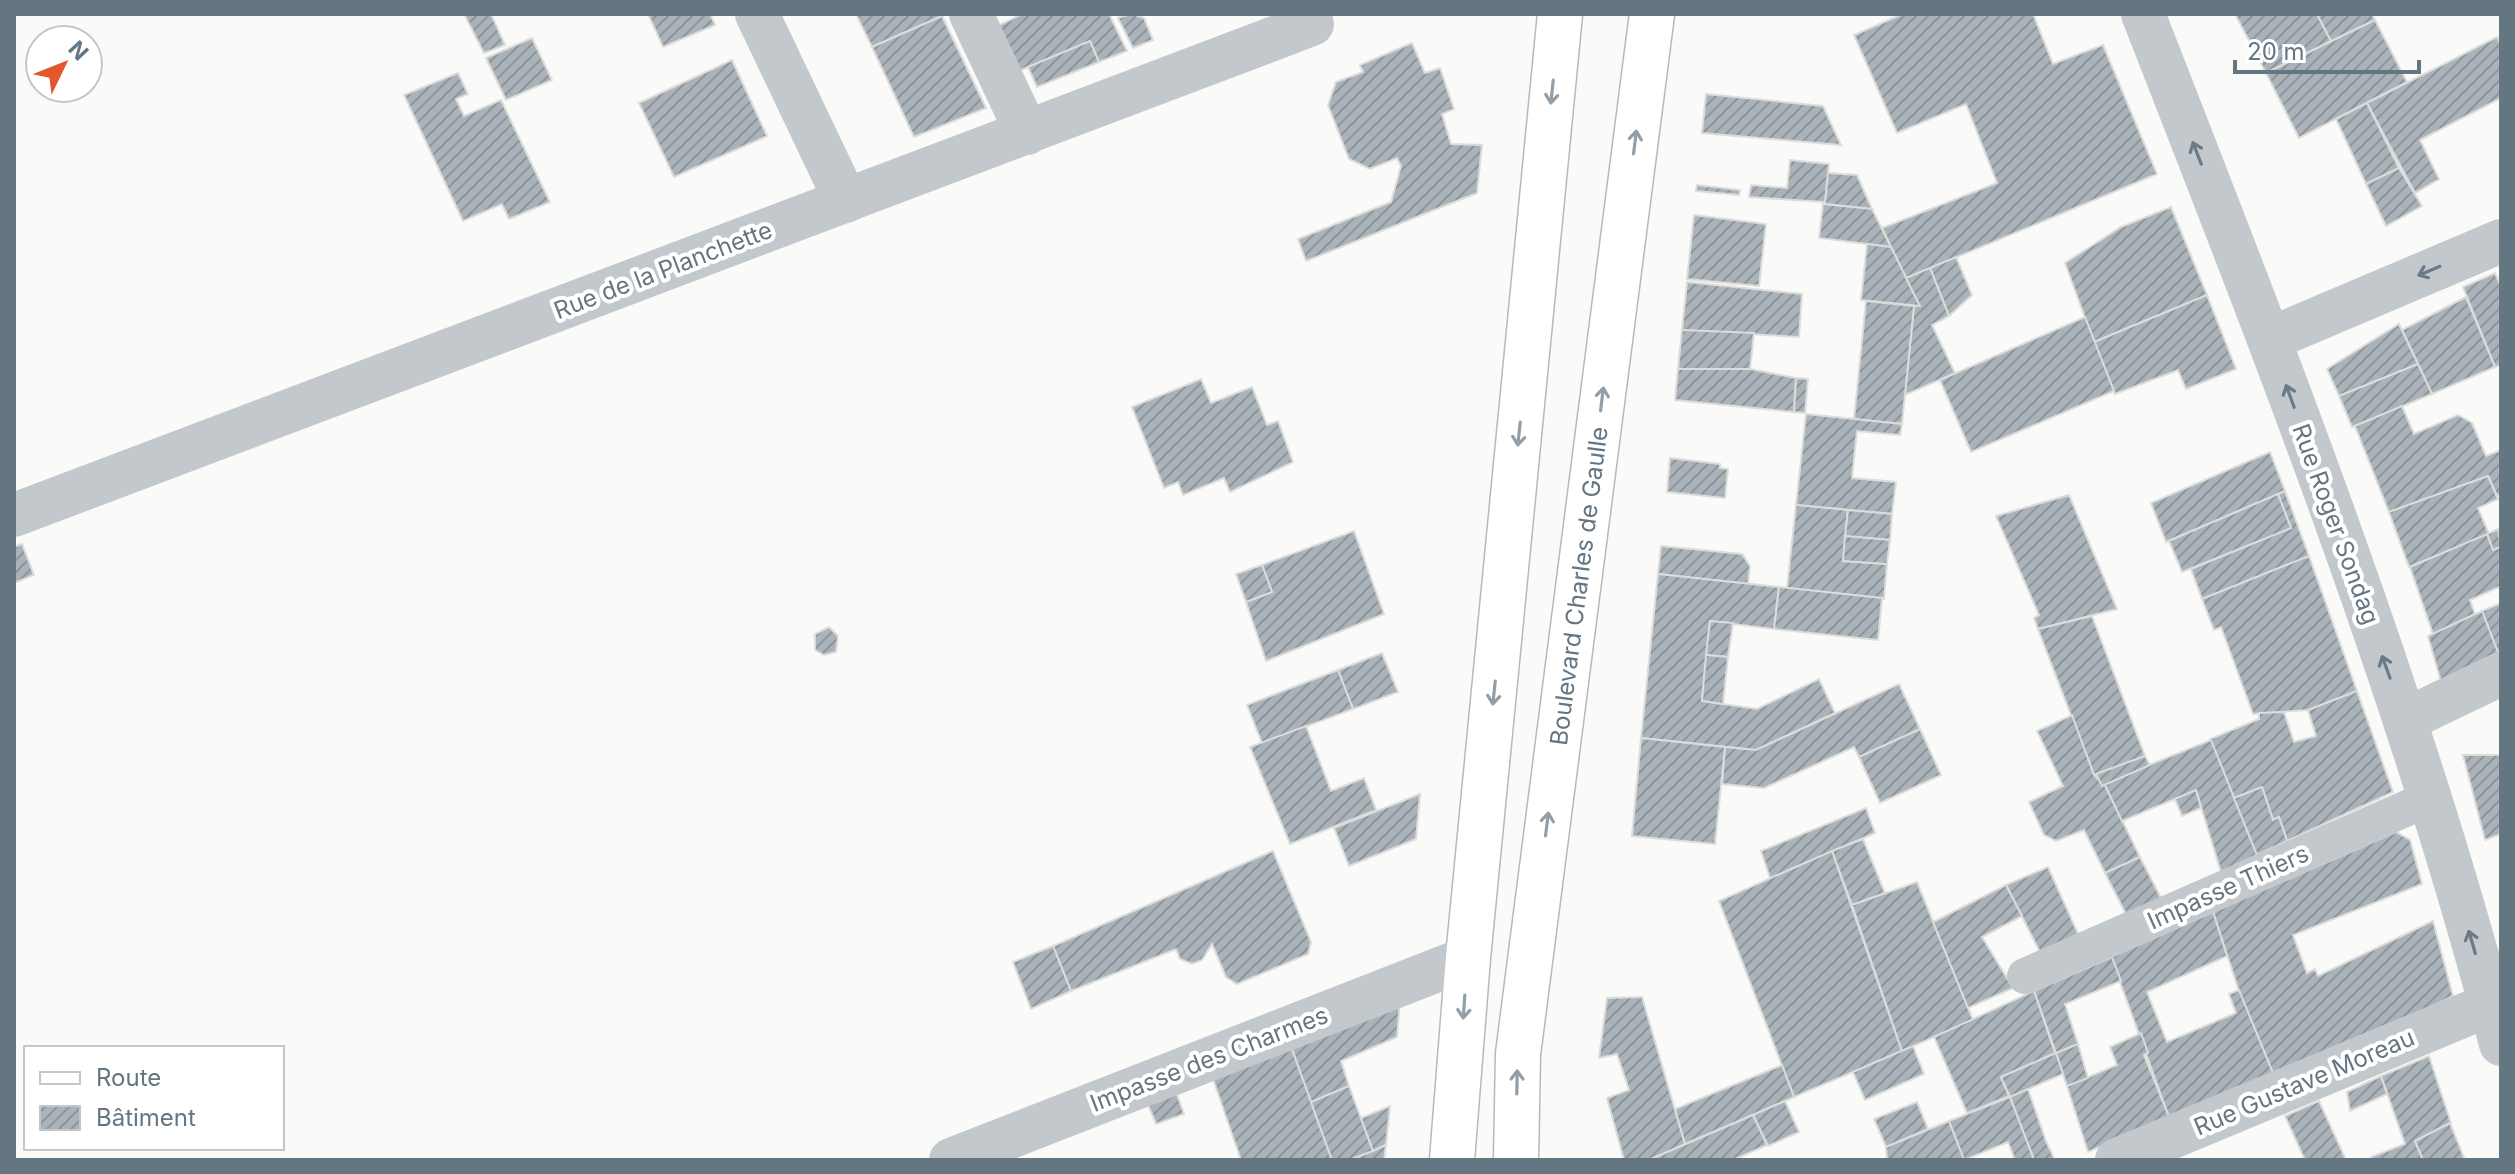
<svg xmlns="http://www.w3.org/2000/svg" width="2515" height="1174" viewBox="0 0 2515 1174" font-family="Inter,sans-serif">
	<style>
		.building { fill: url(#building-hatch); stroke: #dcdcda; stroke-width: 2 }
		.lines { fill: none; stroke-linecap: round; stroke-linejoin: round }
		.secondary-casing { stroke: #b3babf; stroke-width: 47 }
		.lane { stroke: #c3c8cc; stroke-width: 36 }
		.street { stroke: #c3c8cc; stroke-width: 44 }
		.secondary { stroke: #fff; stroke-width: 44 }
		.oneway { stroke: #939fa8 }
		.oneway2 { stroke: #6a7a87 }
		.labels { text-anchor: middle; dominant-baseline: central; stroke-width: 8; stroke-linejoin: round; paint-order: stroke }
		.street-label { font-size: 24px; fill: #657683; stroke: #fff }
	</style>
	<defs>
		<pattern id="building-hatch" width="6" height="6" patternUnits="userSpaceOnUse" patternTransform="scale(2)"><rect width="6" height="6" fill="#aab3b9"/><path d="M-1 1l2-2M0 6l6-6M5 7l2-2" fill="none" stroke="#8e969c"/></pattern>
	</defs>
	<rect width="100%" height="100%" fill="#fafaf8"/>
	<!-- building -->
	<g class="building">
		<path d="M464 14H491L505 45 484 53Z"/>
		<path d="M648 14H710L715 25 663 47Z"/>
		<path d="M856 14H940L942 16 872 47Z"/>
		<path d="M1022 14H1109L1127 51 1099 62 1090 41 1009 75 988 31Z"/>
		<path d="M1132 14 1144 18 1153 40 1133 48 1118 18Z"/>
		<path d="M1903 14H2033L2053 64 2103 45 2157 174 1906 278 1882 228 1997 183 1966 104 1897 133 1854 35Z"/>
		<path d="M2235 14H2317L2331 41 2266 73Z"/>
		<path d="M2317 14H2372L2375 20 2331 41Z"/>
		<path d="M942 16 986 108 914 137 872 47Z"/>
		<path d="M2375 20 2407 82 2299 138 2266 73Z"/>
		<path d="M2497 37 2501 45V98L2420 140 2439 179 2415 193 2367 103Z"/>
		<path d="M532 38 552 80 506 100 486 58Z"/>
		<path d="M1090 41 1099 62 1037 87 1028 67Z"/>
		<path d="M1412 43 1425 73 1440 68 1454 109 1442 114 1451 144 1482 145 1477 193 1306 261 1298 239 1391 202 1401 166 1397 158 1370 169 1349 159 1328 105 1336 82 1363 72 1360 65Z"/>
		<path d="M732 60 767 136 674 177 639 103Z"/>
		<path d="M458 73 468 94 456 99 464 116 501 100 550 202 509 219 502 204 463 221 404 95Z"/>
		<path d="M1706 94 1823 106 1841 145 1702 133Z"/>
		<path d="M2367 103 2399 168 2366 184 2336 119Z"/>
		<path d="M1790 160 1829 164 1825 202 1749 197 1751 185 1787 188Z"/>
		<path d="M2399 168 2422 206 2386 226 2366 184Z"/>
		<path d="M1828 173 1857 175 1872 209 1825 204Z"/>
		<path d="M1697 185 1740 190 1739 195 1696 191Z"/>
		<path d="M1823 204 1872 209 1891 247 1819 238Z"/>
		<path d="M2171 207 2207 295 2094 342 2065 263 2121 227Z"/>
		<path d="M1694 215 1766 224 1759 286 1687 279Z"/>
		<path d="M1867 244 1891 247 1920 306 1861 300Z"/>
		<path d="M1956 257 1972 295 1949 316 1930 268Z"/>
		<path d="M1930 268 1949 316 1932 325 1955 373 1905 395 1914 306H1920L1906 278Z"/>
		<path d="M2495 273 2501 287V365L2495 367 2463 287Z"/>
		<path d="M1687 282 1802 294 1799 337 1682 330Z"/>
		<path d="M2207 295 2236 369 2186 389 2178 370 2115 394 2094 342Z"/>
		<path d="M2466 297 2495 367 2432 394 2402 330Z"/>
		<path d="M1866 301 1914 306 1902 424 1854 419Z"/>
		<path d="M2085 317 2114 391 1971 452 1940 380Z"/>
		<path d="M2399 324 2418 364 2339 396 2327 369Z"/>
		<path d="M1682 330 1754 333 1750 369H1678Z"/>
		<path d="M2418 364 2432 394 2352 427 2339 396Z"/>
		<path d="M1678 369H1750L1796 378 1794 412 1675 400Z"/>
		<path d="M1796 378 1808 379 1805 413 1794 412Z"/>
		<path d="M1201 379 1211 403 1252 387 1267 425 1278 421 1293 462 1230 492 1224 478 1183 495 1178 482 1164 488 1132 407Z"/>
		<path d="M2402 406 2414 434 2458 415 2472 423 2486 456 2501 450V494L2497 496 2488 476 2389 512 2355 426Z"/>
		<path d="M1806 414 1902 424 1900 435 1857 431 1852 478 1896 482 1892 514 1796 505Z"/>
		<path d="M2270 452 2285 491 2166 542 2151 503Z"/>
		<path d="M1670 458 1720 464V468L1728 469 1725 498 1667 492Z"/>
		<path d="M2488 476 2498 499 2478 508 2489 534 2409 567 2389 512Z"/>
		<path d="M2285 491 2309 556 2202 599 2191 569 2291 528 2278 494Z"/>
		<path d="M2278 494 2291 528 2182 572 2169 541Z"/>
		<path d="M2069 495 2117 609 2038 629 2034 618 2039 615 1996 516Z"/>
		<path d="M1796 505 1848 510 1843 561 1887 564 1884 599 1787 588Z"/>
		<path d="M1848 510 1892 514 1890 540 1845 536Z"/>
		<path d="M2498 529 2501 547 2493 550 2487 534Z"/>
		<path d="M1354 531 1384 614 1266 661 1246 602 1272 592 1262 565Z"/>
		<path d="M2487 534 2493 550 2501 547V586L2470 600 2475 614 2433 634 2410 567Z"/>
		<path d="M1845 536 1890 540 1887 564 1843 561Z"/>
		<path d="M22 544 34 575 14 583V547Z"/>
		<path d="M1661 546 1742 554 1750 566 1748 584 1658 574Z"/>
		<path d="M2309 556 2357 691 2308 710 2253 714 2221 627 2214 630 2202 599Z"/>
		<path d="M1262 565 1272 592 1246 602 1236 574Z"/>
		<path d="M1658 574 1779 587 1774 629 1710 621 1702 701 1757 709 1819 679 1835 713 1756 750 1641 738Z"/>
		<path d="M1779 587 1882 598 1878 640 1774 629Z"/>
		<path d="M2501 603V654L2499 655 2482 611Z"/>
		<path d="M2482 611 2499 655 2443 689 2428 636Z"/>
		<path d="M2092 616 2145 756 2094 775 2038 629Z"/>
		<path d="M1710 621 1733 623 1728 657 1706 655Z"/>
		<path d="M829 627 838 636 836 652 824 655 815 650V634Z"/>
		<path d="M1382 653 1398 692 1353 709 1338 670Z"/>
		<path d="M1706 655 1728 657 1723 704 1702 701Z"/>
		<path d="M1338 670 1353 709 1262 743 1247 705Z"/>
		<path d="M1899 684 1920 729 1859 757 1854 747 1764 788 1722 784 1725 747 1756 750Z"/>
		<path d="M2357 691 2393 792 2287 841 2279 817 2273 820 2262 787 2234 798 2210 739 2259 719V713L2284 712 2294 742 2316 736 2308 710Z"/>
		<path d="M2072 715 2094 775 2105 785 2140 857 2105 873 2084 830 2056 841 2044 835 2029 802 2063 786 2037 731Z"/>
		<path d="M1306 726 1331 791 1364 778 1376 810 1290 844 1250 747Z"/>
		<path d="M1920 729 1941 775 1880 803 1859 757Z"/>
		<path d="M1641 738 1725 747 1715 844 1632 836Z"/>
		<path d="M2211 740 2257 855 2221 872 2196 790 2122 821 2104 783Z"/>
		<path d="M2463 755H2501V834L2485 840Z"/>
		<path d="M2145 756 2150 765 2102 786 2096 774Z"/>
		<path d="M2262 787 2273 820 2279 817 2287 841 2257 855 2234 798Z"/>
		<path d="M2196 790 2201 808 2182 816 2175 799Z"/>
		<path d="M1420 794 1416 839 1349 866 1334 828Z"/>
		<path d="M1866 808 1875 833 1770 878 1761 851Z"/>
		<path d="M2396 832 2410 840 2422 884 2293 935 2307 973 2315 969 2318 976 2433 921 2453 996 2399 1023 2273 1073 2244 1006 2213 912Z"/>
		<path d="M1863 839 1885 893 1852 905 1832 851Z"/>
		<path d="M1273 851 1311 942 1308 954 1237 984 1226 977 1212 944 1202 960 1192 964 1180 959 1176 949 1071 991 1053 946Z"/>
		<path d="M1832 851 1902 1051 1794 1097 1719 901Z"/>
		<path d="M2140 857 2162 900 2127 916 2105 873Z"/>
		<path d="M2048 867 2080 938 2042 956 2006 885Z"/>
		<path d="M1917 882 1973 1020 1902 1051 1852 905Z"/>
		<path d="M2006 885 2022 916 1982 937 2013 988 1968 1008 1933 922Z"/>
		<path d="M2213 912 2227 956 2147 992 2167 1042 2236 1013 2229 994 2239 990 2273 1073 2169 1117 2111 957Z"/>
		<path d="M1053 946 1071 991 1031 1009 1013 962Z"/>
		<path d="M2112 957 2121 981 2065 1004 2078 1044 2056 1053 2034 991Z"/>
		<path d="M2034 991 2055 1053 2001 1077 2009 1096 1967 1113 1934 1037Z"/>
		<path d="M1642 997 1685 1144 1649 1160H1624L1607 1098 1629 1090 1617 1054 1599 1058 1607 998Z"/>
		<path d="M1400 1001 1397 1037 1341 1061 1349 1086 1311 1102 1290 1044Z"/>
		<path d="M2141 1033 2148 1053 2144 1055 2169 1117 2088 1152 2067 1086 2117 1065 2110 1047Z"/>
		<path d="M1290 1044 1332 1160H1241L1212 1076Z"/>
		<path d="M2078 1044 2088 1078 2067 1086 2056 1053Z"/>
		<path d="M1913 1046 1924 1074 1865 1100 1853 1072Z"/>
		<path d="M2056 1053 2063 1074 2010 1097 2001 1077Z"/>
		<path d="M2429 1056 2451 1123 2415 1141 2423 1160H2372L2371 1157 2405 1144 2381 1076Z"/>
		<path d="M1782 1065 1794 1097 1685 1144 1675 1109Z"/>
		<path d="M2381 1076 2387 1094 2350 1111 2347 1092Z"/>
		<path d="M1349 1086 1373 1151 1350 1160H1332L1311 1102Z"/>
		<path d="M1175 1089 1184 1114 1156 1124 1147 1102Z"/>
		<path d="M2028 1089 2046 1141 2055 1160H2034L2010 1097Z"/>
		<path d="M2010 1097 2034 1160H2015L2008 1142 1964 1160 1949 1121Z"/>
		<path d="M1785 1101 1799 1132 1768 1146 1753 1115Z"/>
		<path d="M2319 1101 2346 1160H2305L2285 1116Z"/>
		<path d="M1917 1102 1928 1129 1886 1147 1874 1119Z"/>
		<path d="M1390 1106 1386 1145 1373 1151 1361 1118Z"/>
		<path d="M1753 1115 1767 1145 1733 1160H1649Z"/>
		<path d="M1949 1121 1964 1160H1887L1886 1147Z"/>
		<path d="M2450 1123 2465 1160H2423L2415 1141Z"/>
		<path d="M1386 1145 1384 1160H1350L1373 1151Z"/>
	</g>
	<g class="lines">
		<!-- secondary casing -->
		<g class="secondary-casing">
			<g id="secondary">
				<path d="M1452 1160 1468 958 1560 14"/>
				<path id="s1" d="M1516 1160 1518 1054 1652 14"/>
			</g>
		</g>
		<!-- lane -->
		<path class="lane" d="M2025 976 2430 798"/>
		<!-- street -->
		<g class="street">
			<path d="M757 14 846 201"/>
			<path d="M971 14 1027 133"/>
			<path d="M2143 14C2275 352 2409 692 2501 1044"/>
			<path d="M2270 339 2501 241"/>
			<path d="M14 515 1312 24"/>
			<path d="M2405 720 2501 674"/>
			<path d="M951 1160 1468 958"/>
			<path d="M2117 1160 2491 1004"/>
		</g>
		<!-- secondary -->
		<use href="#secondary" class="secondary"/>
	</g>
	<!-- one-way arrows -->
	<defs><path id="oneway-shaft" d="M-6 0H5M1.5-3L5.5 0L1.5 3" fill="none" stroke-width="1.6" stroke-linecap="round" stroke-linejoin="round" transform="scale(2)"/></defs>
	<g class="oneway">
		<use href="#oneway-shaft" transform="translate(1552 92) rotate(96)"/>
		<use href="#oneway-shaft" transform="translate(1635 142) rotate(-83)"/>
		<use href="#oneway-shaft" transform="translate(1602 399) rotate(-83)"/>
		<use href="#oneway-shaft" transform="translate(1519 434) rotate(96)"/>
		<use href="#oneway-shaft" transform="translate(1494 693) rotate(96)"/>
		<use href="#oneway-shaft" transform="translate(1547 824) rotate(-83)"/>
		<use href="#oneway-shaft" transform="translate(1464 1007) rotate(94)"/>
		<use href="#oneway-shaft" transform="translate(1517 1082) rotate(-89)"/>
	</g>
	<g class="oneway2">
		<use href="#oneway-shaft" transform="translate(2197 153) rotate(-111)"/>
		<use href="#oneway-shaft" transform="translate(2429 271) rotate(157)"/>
		<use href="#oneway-shaft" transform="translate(2290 396) rotate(-110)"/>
		<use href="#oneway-shaft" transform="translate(2386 667) rotate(-110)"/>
		<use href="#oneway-shaft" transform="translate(2472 942) rotate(-106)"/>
	</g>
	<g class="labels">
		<!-- street labels -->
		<g class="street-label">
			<text transform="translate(663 270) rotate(-21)">Rue de la Planchette</text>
			<text transform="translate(2336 524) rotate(70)">Rue Roger Sondag</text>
			<text stroke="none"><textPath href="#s1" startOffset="578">Boulevard Charles de Gaulle</textPath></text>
			<text transform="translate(2228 887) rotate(-24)">Impasse Thiers</text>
			<text transform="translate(1209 1059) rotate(-21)">Impasse des Charmes</text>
			<text transform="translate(2304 1082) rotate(-23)">Rue Gustave Moreau</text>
		</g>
	</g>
	<!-- border -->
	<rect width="2515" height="1174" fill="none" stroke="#657683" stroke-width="32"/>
	<!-- legend -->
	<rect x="24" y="1046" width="260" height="104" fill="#ffffff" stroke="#c1c8cd" stroke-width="2"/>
	<rect x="40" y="1072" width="40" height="12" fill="#ffffff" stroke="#c1c8cd" stroke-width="2"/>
	<text x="96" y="1086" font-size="24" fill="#657683">Route</text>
	<rect x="40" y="1106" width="40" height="24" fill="url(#building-hatch)" stroke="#c1c8cd" stroke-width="2"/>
	<text x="96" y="1126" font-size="24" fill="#657683">Bâtiment</text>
	<!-- north arrow -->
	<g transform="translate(64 64) rotate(47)"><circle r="38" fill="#ffffff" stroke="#c1c8cd" stroke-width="2"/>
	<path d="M0-6L14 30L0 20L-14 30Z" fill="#e4572e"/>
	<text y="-12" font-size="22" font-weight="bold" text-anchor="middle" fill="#657683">N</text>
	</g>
	<!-- scale -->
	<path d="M2235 60v12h184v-12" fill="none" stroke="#657683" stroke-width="4"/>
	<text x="2247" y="60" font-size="24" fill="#657683" stroke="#ffffff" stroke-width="6" paint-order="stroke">20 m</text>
</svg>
